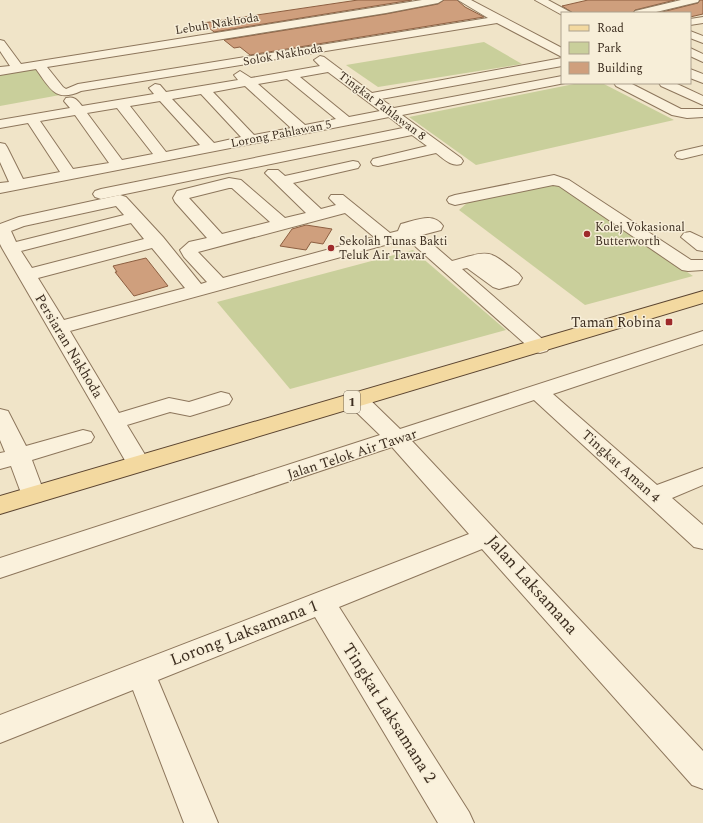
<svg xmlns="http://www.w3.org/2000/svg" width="703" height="823" viewBox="0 0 703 823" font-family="Spectral,serif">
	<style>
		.green { fill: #c9cf9b }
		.building { fill: #cf9f7d; stroke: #8d5f41 }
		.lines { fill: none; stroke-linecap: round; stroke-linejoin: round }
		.minor-casing { stroke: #8d765c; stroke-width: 2 }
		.major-casing { stroke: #5b4430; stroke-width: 2 }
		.minor { fill: #faf1dc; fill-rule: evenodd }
		.major { fill: #f3d9a0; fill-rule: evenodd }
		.poi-dot { fill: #9e2a2b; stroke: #f7eed8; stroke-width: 1.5 }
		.labels { text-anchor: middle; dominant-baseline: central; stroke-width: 3; stroke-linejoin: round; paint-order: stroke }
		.far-street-label { font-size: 12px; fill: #3d2e20; stroke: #f7eed8 }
		.far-poi-label { font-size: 12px; fill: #3d2e20; stroke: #f7eed8; text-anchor: start }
		.shield { fill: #f7eed8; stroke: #756857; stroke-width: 1 }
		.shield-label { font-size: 13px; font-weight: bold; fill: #3d2e20 }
		.poi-label { font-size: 14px; fill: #3d2e20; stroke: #f7eed8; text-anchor: end }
		.street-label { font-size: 14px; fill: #3d2e20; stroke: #f7eed8 }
		.near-street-label { font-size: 17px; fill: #3d2e20; stroke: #f7eed8 }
	</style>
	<rect width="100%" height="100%" fill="#f0e4c8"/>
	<!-- green -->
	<g class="green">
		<path d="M484 42 522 64 378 87 346 65Z"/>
		<path d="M39 67 60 95 0 106V73Z"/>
		<path d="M579 83H602L674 120 476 165 409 117Z"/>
		<path d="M547 184 558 185 693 276 585 305 459 210 467 203Z"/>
		<path d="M413 250 506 330 290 389 217 302Z"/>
	</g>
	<!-- building -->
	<g class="building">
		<path d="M358 0H412L214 32 203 23Z"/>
		<path d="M444 0H457L465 7 484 17 250 55 240 47 234 48 224 40 386 14 438 4Z"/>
		<path d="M588 0H675L635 10 633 13H573L562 6Z"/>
		<path d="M700 0H703V14L690 17V13H658L698 3Z"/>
		<path d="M306 225 332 229 323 244 311 242 306 250 280 246 292 229Z"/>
		<path d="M146 258 168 286 134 296 115 272H117L113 266Z"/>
	</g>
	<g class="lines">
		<!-- minor casing -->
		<g class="minor-casing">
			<g id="minor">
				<path d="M422 0H443L438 3 386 13 47 67 63 87 66 89 78 84 488 18 458 0H471L562 48V57L497 23 81 91C55 103 50 88 36 69L0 75V67L10 66 0 51V40L4 41 21 64Z"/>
				<path d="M535 0H548L572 13H562V15Z"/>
				<path d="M681 0H699L698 2 652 13H634L635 11Z"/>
				<path d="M703 17V23L690 25V19Z"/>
				<path d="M690 31 703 36V43L690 38Z"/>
				<path d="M690 48 703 54V62L690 56Z"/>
				<path d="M320 56 324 57 372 93 562 58V66L381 99 394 108 562 76V83H565L402 115 461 158 463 161 461 164C451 167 444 159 436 153L378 166 373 165 371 162 373 159 427 146 412 135 101 199 95 197 93 194 95 191 101 189 403 128 389 117 0 193V183L9 182 0 162V143L5 144 7 147 23 179 60 172 28 123 0 128V120L70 108 64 101 66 98C75 96 77 100 82 106L154 94 149 88 155 84 160 85 166 92 238 80 234 75 240 71 251 78 320 66 314 60ZM328 72 380 111 349 117 300 77ZM287 79 336 119 305 125 258 84ZM245 86 291 128 254 135 213 92ZM201 94 241 137 214 143 172 99ZM160 101 200 145 166 152 130 106ZM117 108 153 154 122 160 87 113ZM75 115 109 163 73 169 40 121Z"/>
				<path d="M690 69 703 74V83L690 78Z"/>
				<path d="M614 83H630L681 109H703V117L687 118 672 115 616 86Z"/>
				<path d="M659 83H675L703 96V105L661 86Z"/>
				<path d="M703 146V154L682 159 677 158 675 155 677 152Z"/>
				<path d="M353 161 358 162 360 165 358 168 293 183 321 209 336 205 329 198 331 195H343L390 233 398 231 401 224C415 221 433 211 443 226L441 230 422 235 452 261C492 250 487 249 519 274L522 278 518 284 499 289 493 287 467 268 462 269 547 343 550 347 547 351 540 353 533 351 407 239 70 331 119 413 169 398 189 402 221 392 229 394 232 399 229 404 190 416 170 412 127 425 150 463 146 469 138 471 130 469 2 248 0 244V224L19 217 120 195 126 197 163 237 201 284 207 282 184 257 180 250 189 242 207 238 175 202 173 198 177 191 229 178 241 180 285 218 306 213 268 176 265 173 268 170H278L285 176ZM229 188H232L270 222 222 234 189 198ZM116 206 124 215 16 242 11 231 24 226ZM345 213 374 237 223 278 198 252ZM131 223 144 239 32 268 21 251ZM152 248 185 288 64 320 38 278Z"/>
				<path d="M554 175 569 180 691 260H703V270L688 271 682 270 559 186 553 185 455 205 449 203 447 200 449 197 455 195Z"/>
				<path d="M690 232 703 238V251L697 250 681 237 684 233Z"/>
				<path d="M703 331V344L553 394 657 485 703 468V485L672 498 703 525V549L694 547 534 400 412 441 703 751V789L692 785 482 549 339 607 469 812 474 823H438L315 617 158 680 218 823H184L133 690 0 743V715L469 534 392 447 0 578V558L380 435 349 405 346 400 349 395 357 393 365 395 400 429Z"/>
				<path d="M0 409 8 411 26 446 83 430 91 432 94 437 91 442 32 460 45 495 42 501 33 503 24 501 11 466 0 469V453L5 452 0 440Z"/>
			</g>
		</g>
		<!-- major casing -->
		<g class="major-casing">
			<path id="major" d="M703 291V303L0 514V496Z"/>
		</g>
		<!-- minor -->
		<use href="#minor" class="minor"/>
		<!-- major -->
		<use href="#major" class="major"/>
	</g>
	<!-- markers -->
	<g class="poi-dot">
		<circle cx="587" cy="234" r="4"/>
		<circle cx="331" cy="248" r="4"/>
		<rect x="665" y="318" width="8" height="8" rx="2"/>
	</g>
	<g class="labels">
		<!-- far-street labels -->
		<g class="far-street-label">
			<text transform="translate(217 24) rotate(-9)">Lebuh Nakhoda</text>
			<text transform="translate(283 55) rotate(-10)">Solok Nakhoda</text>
			<text transform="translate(382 106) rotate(37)">Tingkat Pahlawan 8</text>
			<text transform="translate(281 134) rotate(-11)">Lorong Pahlawan 5</text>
		</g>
		<!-- far-poi labels -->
		<g class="far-poi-label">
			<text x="595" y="227">Kolej Vokasional<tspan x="595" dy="14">Butterworth</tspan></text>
			<text x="339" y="241">Sekolah Tunas Bakti<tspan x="339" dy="14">Teluk Air Tawar</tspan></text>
		</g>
		<!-- shield labels -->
		<rect class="shield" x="344" y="391" width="16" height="22" rx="3"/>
		<g class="shield-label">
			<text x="352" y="402">1</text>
		</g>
		<!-- poi labels -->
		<g class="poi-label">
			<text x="661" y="322">Taman Robina</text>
		</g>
		<!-- street labels -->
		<g class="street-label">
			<text transform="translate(69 346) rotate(59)">Persiaran Nakhoda</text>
			<text transform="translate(352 454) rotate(-18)">Jalan Telok Air Tawar</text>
			<text transform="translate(621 466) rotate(42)">Tingkat Aman 4</text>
		</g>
		<!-- near-street labels -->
		<g class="near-street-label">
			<text transform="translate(532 585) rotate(48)">Jalan Laksamana</text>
			<text transform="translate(244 633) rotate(-21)">Lorong Laksamana 1</text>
			<text transform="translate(389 713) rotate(58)">Tingkat Laksamana 2</text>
		</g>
	</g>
	<!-- legend -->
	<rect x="561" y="12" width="130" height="72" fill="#f7eed8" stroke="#ada18e"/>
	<rect x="569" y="25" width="20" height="6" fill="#f3d9a0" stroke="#ada18e"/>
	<text x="597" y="32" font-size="12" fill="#3d2e20">Road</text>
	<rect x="569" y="42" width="20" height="12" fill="#c9cf9b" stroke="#ada18e"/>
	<text x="597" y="52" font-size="12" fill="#3d2e20">Park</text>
	<rect x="569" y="62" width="20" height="12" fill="#cf9f7d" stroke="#ada18e"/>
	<text x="597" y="72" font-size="12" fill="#3d2e20">Building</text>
</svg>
